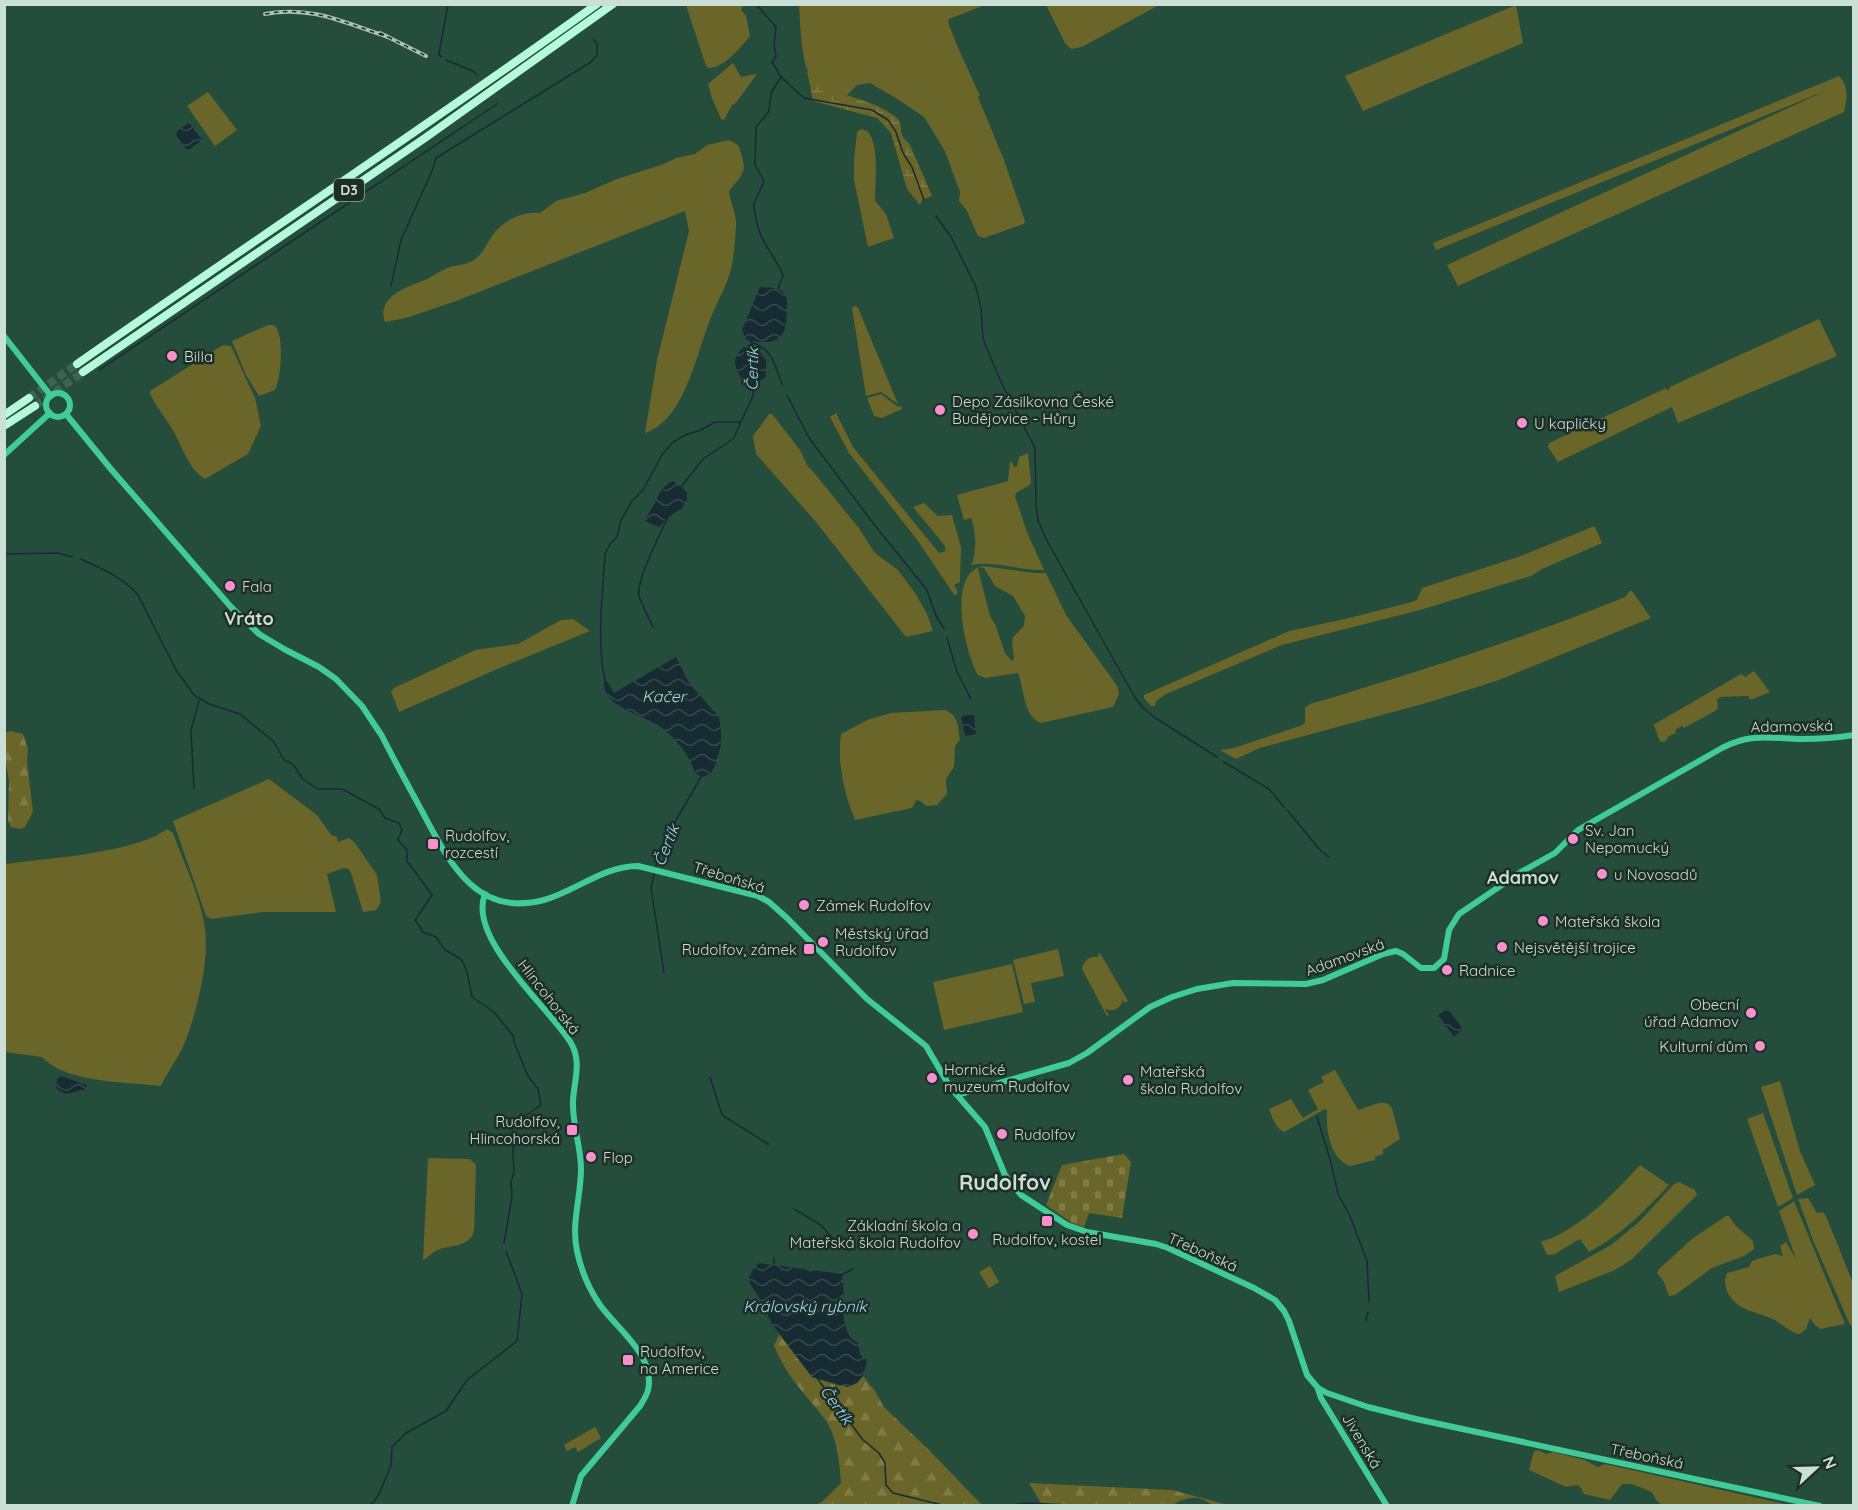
<svg xmlns="http://www.w3.org/2000/svg" width="1858" height="1510" viewBox="0 0 1858 1510" font-family="Quicksand,sans-serif">
	<style>
		.green { fill: #6a6528; fill-rule: evenodd }
		.forest { fill: url(#forest-firs) }
		.wetland { fill: url(#wetland-marsh) }
		.cemetery { fill: url(#cemetery-stones) }
		.water { fill: url(#water-waves) }
		.lines { fill: none; stroke-linecap: round; stroke-linejoin: round }
		.stream { stroke: #172b32; stroke-width: 1.5 }
		.highway-tunnel { stroke: #3e6353; stroke-width: 8; stroke-dasharray: 8 4; stroke-linecap: butt }
		.secondary { stroke: #41cb98; stroke-width: 6 }
		.highway { stroke: #b5fada; stroke-width: 8 }
		.rail-casing { stroke: #a9c1b6; stroke-width: 4 }
		.rail { stroke: #1d2e26; stroke-width: 1.5; stroke-dasharray: 4.5; stroke-linecap: butt }
		.poi-dot { fill: #f790cd; stroke: #1d2e26; stroke-width: 2 }
		.labels { text-anchor: middle; dominant-baseline: central; stroke-width: 5; stroke-linejoin: round; paint-order: stroke }
		.shield { fill: #1d2e26; stroke: #96aaa0; stroke-width: 1.5 }
		.shield-label { font-size: 14px; font-weight: bold; fill: #cadfd5 }
		.poi-label { font-size: 15px; fill: #cadfd5; stroke: #1d2e26; text-anchor: start }
		.street-label { font-size: 15px; fill: #cadfd5; stroke: #1d2e26 }
		.water-label { font-size: 16px; font-style: italic; fill: #9cd9f1; stroke: #1d2e26 }
		.quarter-label { font-size: 18px; font-weight: bold; fill: #cadfd5; stroke: #1d2e26 }
		.district-label { font-size: 21px; font-weight: bold; fill: #cadfd5; stroke: #1d2e26 }
	</style>
	<defs>
		<pattern id="forest-firs" width="22" height="20" patternUnits="userSpaceOnUse" patternTransform="scale(1.5)"><rect width="22" height="20" fill="#6a6528"/><path d="M5 1l3.5 6h-7zM16 11l3.5 6h-7z" fill="#7e7b46"/></pattern>
		<pattern id="wetland-marsh" width="20" height="14" patternUnits="userSpaceOnUse" patternTransform="scale(1.5)"><rect width="20" height="14" fill="#6a6528"/><path d="M1 5h8M5 5V1M11 12h8M15 12V8" fill="none" stroke="#7e7b46"/></pattern>
		<pattern id="cemetery-stones" width="16" height="16" patternUnits="userSpaceOnUse" patternTransform="scale(1.5)"><rect width="16" height="16" fill="#6a6528"/><path d="M2 7V4a2 2 0 0 1 4 0v3zM10 15v-3a2 2 0 0 1 4 0v3z" fill="#7e7b46"/></pattern>
		<pattern id="water-waves" width="16" height="10" patternUnits="userSpaceOnUse" patternTransform="scale(1.5)"><rect width="16" height="10" fill="#172b32"/><path d="M0 5q4-4 8 0t8 0" fill="none" stroke="#37494f"/></pattern>
	</defs>
	<rect width="100%" height="100%" fill="#254d3c"/>
	<!-- green -->
	<g class="green">
		<path d="M686 5H744L741 10 746 16 750 36C741 47 724 68 709 68L706 66Z"/>
		<path d="M799 5H985L949 19 948 22 956 43 980 96 978 97 1004 160 1025 221 1024 224 984 238 978 236 967 211 959 201 960 192 945 151 924 117 899 100 870 83 857 85 846 96 841 95C831 89 817 83 810 74 801 63 800 19 799 5Z"/>
		<path d="M1046 5H1159L1082 47 1071 49 1065 43Z"/>
		<path d="M1516 5 1523 43 1363 111 1345 76Z"/>
		<path d="M733 63 741 77 757 74 735 104 732 105 724 120 721 119 712 98 708 84Z"/>
		<path d="M1839 76C1849 86 1847 98 1844 112L1458 286 1447 265 1825 91 1436 250 1433 243Z"/>
		<path d="M208 92 237 130 215 146 187 106Z"/>
		<path d="M861 129 867 131C880 143 875 184 875 201L886 214 894 238 868 247 854 180V160L857 132Z"/>
		<path d="M729 140 738 145C748 171 745 172 729 191 730 203 737 213 736 226 735 241 734 259 730 273 725 289 716 304 710 320 696 354 685 420 645 433L657 360 689 231 685 211 456 301 406 318 385 322C375 297 409 286 425 280 433 276 441 270 450 267 457 265 465 265 472 261 484 254 487 242 495 232 506 219 524 211 540 213L556 201 585 193 617 179 664 164 676 158 695 154 707 145Z"/>
		<path d="M855 306 858 308 898 404 881 392 866 396 852 308Z"/>
		<path d="M1819 319 1837 356 1678 423 1672 407 1558 462 1548 447 1549 443 1666 388 1668 391 1670 387 1689 378Z"/>
		<path d="M268 325H274C285 334 281 378 275 390L259 396 246 375 232 341Z"/>
		<path d="M223 345 231 346 255 398 261 426 248 454 205 479C187 468 182 444 171 427 164 416 156 406 150 394V391Z"/>
		<path d="M881 394 898 407 901 406 902 409 882 418 874 416 867 398Z"/>
		<path d="M836 413 853 447 939 553 945 551V546L913 507 924 503 938 516 952 515 961 547 960 582 954 585 958 592 955 596 918 541 849 453 830 417Z"/>
		<path d="M769 414H772L800 450 808 467 811 469 858 527 875 553 898 570 915 593 927 614 933 631 906 637 816 522 756 454 753 436Z"/>
		<path d="M1028 453 1031 483 1028 486 1017 492 1015 496 1027 532 1044 570C1020 571 995 560 971 565 977 553 976 531 971 518L964 520 957 495 1008 481 1010 462H1012L1014 467 1017 466 1019 457Z"/>
		<path d="M1592 527H1595L1602 543 1542 569 1531 576 1420 610 1282 645 1166 694 1156 701 1155 706H1151L1144 698V695L1289 631 1345 619 1408 603 1417 600 1422 588 1521 556Z"/>
		<path d="M983 566 1034 573H1046L1066 615 1118 687 1119 694 1113 707 1041 723C1023 717 1024 687 1018 673L986 678 978 675C965 653 946 573 983 566ZM980 567 984 568 995 586 1013 596 1025 616 1024 626 1013 637 1012 644 1014 659 1012 661 1005 653 995 624 990 616 978 569Z"/>
		<path d="M1630 591H1632L1651 618 1499 680 1430 702 1260 748 1236 759 1220 750 1234 748 1303 725 1305 722V708L1310 704C1417 672 1522 639 1625 597Z"/>
		<path d="M573 619 590 631 502 667 399 712 391 691 394 688 475 650 518 644 561 620Z"/>
		<path d="M1754 671 1770 692 1750 700 1748 696 1720 697 1717 699 1718 708 1715 711 1684 728 1682 726 1675 730 1676 733 1669 736 1666 741 1661 742C1656 736 1658 730 1653 725L1741 674 1745 677Z"/>
		<path d="M945 710C959 715 958 728 960 740L955 746 954 767 946 779 947 794 937 805 926 806 920 801 916 800 912 808 855 820C844 793 837 762 841 734L867 720 891 713Z"/>
		<path d="M269 779 317 815 331 835 337 837 338 842 349 838 355 843 377 875 381 902 376 910 363 912 351 873 349 869 344 868 327 874 336 912H264L211 919 206 916 173 821Z"/>
		<path d="M167 829 173 833C183 861 202 900 205 929 209 962 198 1006 187 1037 181 1055 168 1070 161 1086 127 1082 65 1083 42 1057L5 1052V864C51 858 107 855 151 838 157 836 161 832 167 829Z"/>
		<path d="M1058 949 1064 976 1031 983 1035 1002 1024 1004 1013 960Z"/>
		<path d="M1100 953 1128 1001 1125 1003 1123 1000C1120 1009 1114 1012 1105 1009L1109 1015 1107 1016 1082 969C1084 960 1090 956 1099 957L1098 954Z"/>
		<path d="M1012 964 1023 1012 944 1030 933 982Z"/>
		<path d="M1335 1070 1358 1110C1369 1108 1384 1096 1392 1108L1400 1139 1383 1150V1154L1375 1157V1160L1350 1166C1329 1158 1326 1129 1327 1110L1325 1109 1284 1132C1275 1127 1272 1117 1269 1109L1291 1099 1303 1118 1318 1109 1308 1090 1324 1082 1321 1077Z"/>
		<path d="M1780 1081 1800 1151 1815 1185 1797 1195 1761 1087Z"/>
		<path d="M1763 1113 1793 1198 1778 1207 1747 1119Z"/>
		<path d="M428 1158 470 1159 476 1165 474 1231C469 1247 453 1245 440 1249 433 1251 429 1257 423 1260Z"/>
		<path d="M1640 1165 1669 1185C1645 1211 1621 1235 1589 1252L1580 1239 1555 1254 1547 1255 1541 1242C1546 1239 1548 1240 1554 1237 1589 1220 1614 1193 1640 1165Z"/>
		<path d="M1679 1182 1695 1190 1697 1195 1631 1260 1615 1270 1559 1292 1555 1276 1611 1245 1639 1222 1674 1184Z"/>
		<path d="M1808 1198 1817 1213 1823 1212 1826 1216 1853 1283V1326L1850 1325 1813 1240 1798 1199Z"/>
		<path d="M1794 1201 1845 1324 1820 1329 1816 1326 1810 1318 1806 1329 1800 1334C1791 1333 1783 1325 1775 1320 1758 1312 1734 1310 1727 1291 1725 1284 1724 1280 1727 1273L1749 1267 1752 1261 1758 1259 1775 1254 1783 1256 1780 1246 1786 1242 1796 1259 1779 1211Z"/>
		<path d="M1726 1216H1729L1736 1226 1753 1241 1754 1249 1744 1256 1712 1268 1675 1295 1669 1296 1664 1282 1657 1273 1659 1269 1692 1239Z"/>
		<path d="M990 1266 999 1282 989 1288 979 1272Z"/>
		<path d="M595 1427 601 1438 578 1452 575 1447 567 1451 564 1445Z"/>
		<path d="M1538 1450 1546 1454 1553 1452 1585 1460 1598 1467 1605 1464 1789 1505H1662L1656 1500 1652 1492 1631 1484H1622L1610 1500 1584 1494 1581 1488 1577 1485 1566 1487 1529 1470 1534 1451Z"/>
	</g>
	<!-- forest -->
	<g class="forest">
		<path d="M11 731 23 734 28 749 27 761 33 812 25 827 20 829 11 827 8 821 9 781 5 758 4 733Z"/>
		<path d="M779 1334 812 1377 839 1386 857 1383 863 1376 875 1391 884 1407 931 1452 982 1505H815L822 1502 841 1483C840 1466 837 1439 828 1424 820 1411 810 1402 801 1390 790 1377 781 1362 774 1346Z"/>
		<path d="M1029 1483 1172 1490 1228 1505H1211C1201 1494 1184 1497 1173 1505H1042Z"/>
	</g>
	<!-- wetland -->
	<path class="wetland" d="M807 71C818 78 831 89 843 94 859 99 886 107 898 119 904 126 897 135 909 143L932 196 922 200 920 205 907 189 891 133 877 118 813 101Z"/>
	<!-- cemetery -->
	<path class="cemetery" d="M1124 1154 1131 1162 1122 1218 1089 1213 1084 1227 1072 1223 1046 1205 1062 1165Z"/>
	<!-- water -->
	<g class="water">
		<path d="M189 123 202 140 190 149H186L176 135 178 130Z"/>
		<path d="M760 287C772 288 783 286 787 299 786 319 790 343 764 342 757 342 751 342 745 339L742 330Z"/>
		<path d="M744 347 762 353 766 361V377L754 384 753 386C737 379 727 360 744 347Z"/>
		<path d="M673 481 687 492V499L682 509 674 513 659 527 645 521C647 515 649 513 652 508 661 494 657 490 673 481Z"/>
		<path d="M676 657 689 683 719 717 721 731V745L715 766 710 774 702 777 695 773C689 753 672 733 654 723 638 713 602 706 604 681L606 680 614 693Z"/>
		<path d="M967 715H974L976 734 965 736 961 717Z"/>
		<path d="M1447 1008 1463 1029 1454 1037 1438 1015Z"/>
		<path d="M61 1076 87 1085 85 1090C73 1090 68 1099 56 1088L57 1079Z"/>
		<path d="M759 1263 842 1274 844 1295 841 1299C844 1314 843 1336 858 1343L860 1354 867 1361 863 1376 857 1383 848 1387 812 1377 772 1324 759 1297 750 1284 749 1277 752 1271Z"/>
	</g>
	<g class="lines">
		<!-- stream -->
		<g class="stream">
			<path d="M756 4 776 27 774 44 776 56 772 62 781 77 771 93 769 111 756 127 755 165 764 181C762 189 756 196 754 204 753 205 755 212 755 213 759 243 772 250 783 275L778 289"/>
			<path d="M441 57 439 54 448 4"/>
			<path d="M446 60 473 71 477 75"/>
			<path d="M781 77 804 98 872 110 888 120 896 132 903 153 912 167 924 200"/>
			<path d="M936 216 951 237 976 287 981 308 983 339 1001 382 1035 448 1036 504 1038 520 1046 539 1134 696 1143 708 1154 717 1217 757"/>
			<path d="M391 286 401 240 432 171 436 158 591 62 597 55V44L594 40"/>
			<path d="M751 341 754 351"/>
			<path d="M751 342C773 349 774 364 782 384"/>
			<path d="M99 370 497 104"/>
			<path d="M787 395 809 438 873 523 927 590 936 616 944 628"/>
			<path d="M681 487 703 459 733 439 753 396V385"/>
			<path d="M4 554 58 553 72 557"/>
			<path d="M81 559C102 569 123 577 138 595L176 670 194 695 209 704 240 714 274 742 284 760 293 764 302 778 317 789H342L379 809 385 818 399 823 402 830 398 840 407 850V861L432 895 415 920 423 932 436 937 444 949 462 960 467 972 472 997 494 1012 514 1037V1042L528 1076 538 1089 541 1105 512 1125 514 1173 511 1181 512 1197 504 1243"/>
			<path d="M653 627C649 617 642 606 639 596 636 580 660 535 667 519"/>
			<path d="M947 638 957 672 971 699"/>
			<path d="M605 680C596 640 603 594 605 554L610 544 617 537 621 520 632 501 643 490 662 455 672 443 685 435 701 430 715 422H740"/>
			<path d="M1224 762 1269 789 1284 807"/>
			<path d="M194 789 191 730 199 701"/>
			<path d="M1287 810 1321 851 1329 857"/>
			<path d="M655 869 665 839 701 777"/>
			<path d="M654 874 651 888 664 973"/>
			<path d="M710 1077 722 1115 768 1144"/>
			<path d="M1317 1117 1330 1159 1338 1194 1350 1216 1367 1261 1369 1302"/>
			<path d="M794 1209 821 1225 835 1241 849 1251"/>
			<path d="M774 1257V1264"/>
			<path d="M842 1275 853 1269"/>
			<path d="M1366 1320 1368 1312"/>
			<path d="M817 1378 863 1440 879 1453 885 1463 886 1485 893 1493 946 1506"/>
			<path d="M366 1506 373 1503 379 1494 391 1465 392 1447 406 1433 446 1411 467 1380 517 1341 522 1294 506 1251"/>
			<path d="M1008 1506 1024 1503 1094 1506"/>
		</g>
		<!-- highway-tunnel -->
		<g class="highway-tunnel">
			<path d="M29 398 77 364"/>
			<path d="M35 406 83 372"/>
		</g>
		<!-- secondary -->
		<g class="secondary">
			<path d="M4 336 51 396"/>
			<circle cx="58" cy="405" r="12"/>
			<path d="M66 414 110 468 231 607 259 634 284 649 319 667 336 679 362 706 382 736C395 762 409 787 423 813 449 862 476 918 544 900 576 891 603 866 638 866L758 896 769 902 787 918 867 999 926 1046 950 1087 985 1127 1005 1175 1021 1195 1067 1225 1087 1232 1156 1244 1168 1248 1254 1288 1275 1300 1284 1311 1289 1321 1307 1375 1318 1388 1327 1393 1368 1407 1416 1419 1820 1506"/>
			<path d="M4 455 50 413"/>
			<path d="M485 894C467 939 549 1007 571 1043 582 1062 574 1081 573 1101 572 1124 581 1146 581 1169 581 1197 571 1223 577 1251 581 1270 589 1289 600 1305 617 1329 656 1356 648 1390 647 1395 643 1401 640 1406L581 1476 572 1506"/>
			<path d="M957 1095 1069 1063 1087 1053 1150 1007 1172 997 1197 989 1233 983 1306 984 1323 980 1383 954 1396 951 1403 954 1421 968H1434L1444 959 1449 930 1459 914 1521 872 1555 853 1578 830 1722 748C1750 733 1770 738 1801 739 1819 739 1836 738 1854 735"/>
			<path d="M1318 1389 1321 1398 1387 1506"/>
		</g>
		<!-- highway -->
		<g class="highway">
			<path d="M77 364C250 243 426 127 597 4"/>
			<path d="M83 372 425 138 613 4"/>
			<path d="M4 415 29 398"/>
			<path d="M4 426 35 406"/>
		</g>
		<!-- rail casing -->
		<g class="rail-casing">
			<g id="rail">
				<path d="M265 14C311 5 345 23 388 37"/>
				<path d="M380 33 426 56"/>
			</g>
		</g>
		<!-- rail -->
		<use href="#rail" class="rail"/>
	</g>
	<!-- markers -->
	<g class="poi-dot">
		<circle cx="172" cy="356" r="6"/>
		<circle cx="940" cy="410" r="6"/>
		<circle cx="1522" cy="423" r="6"/>
		<circle cx="230" cy="586" r="6"/>
		<circle cx="1573" cy="839" r="6"/>
		<rect x="427" y="838" width="12" height="12" rx="3"/>
		<circle cx="1602" cy="874" r="6"/>
		<circle cx="804" cy="905" r="6"/>
		<circle cx="1543" cy="921" r="6"/>
		<circle cx="823" cy="942" r="6"/>
		<circle cx="1502" cy="947" r="6"/>
		<rect x="803" y="943" width="12" height="12" rx="3"/>
		<circle cx="1447" cy="970" r="6"/>
		<circle cx="1751" cy="1013" r="6"/>
		<circle cx="1760" cy="1046" r="6"/>
		<circle cx="932" cy="1078" r="6"/>
		<circle cx="1128" cy="1080" r="6"/>
		<rect x="566" y="1124" width="12" height="12" rx="3"/>
		<circle cx="1002" cy="1134" r="6"/>
		<circle cx="591" cy="1157" r="6"/>
		<rect x="1041" y="1215" width="12" height="12" rx="3"/>
		<circle cx="973" cy="1234" r="6"/>
		<rect x="622" y="1354" width="12" height="12" rx="3"/>
	</g>
	<g class="labels">
		<!-- shield labels -->
		<rect class="shield" x="334" y="179" width="30" height="22" rx="4.5"/>
		<g class="shield-label">
			<text x="349" y="190">D3</text>
		</g>
		<!-- poi labels -->
		<g class="poi-label">
			<text x="184" y="356">Billa</text>
			<text x="952" y="401">Depo Zásilkovna České<tspan x="952" dy="17">Budějovice - Hůry</tspan></text>
			<text x="1534" y="423">U kapličky</text>
			<text x="242" y="586">Fala</text>
			<text x="1585" y="830">Sv. Jan<tspan x="1585" dy="17">Nepomucký</tspan></text>
			<text x="445" y="835">Rudolfov,<tspan x="445" dy="17">rozcestí</tspan></text>
			<text x="1614" y="874">u Novosadů</text>
			<text x="816" y="905">Zámek Rudolfov</text>
			<text x="1555" y="921">Mateřská škola</text>
			<text x="835" y="933">Městský úřad<tspan x="835" dy="17">Rudolfov</tspan></text>
			<text x="1514" y="947">Nejsvětější trojice</text>
			<text x="797" y="949" text-anchor="end">Rudolfov, zámek</text>
			<text x="1459" y="970">Radnice</text>
			<text x="1739" y="1004" text-anchor="end">Obecní<tspan x="1739" dy="17">úřad Adamov</tspan></text>
			<text x="1748" y="1046" text-anchor="end">Kulturní dům</text>
			<text x="944" y="1069">Hornické<tspan x="944" dy="17">muzeum Rudolfov</tspan></text>
			<text x="1140" y="1071">Mateřská<tspan x="1140" dy="17">škola Rudolfov</tspan></text>
			<text x="560" y="1121" text-anchor="end">Rudolfov,<tspan x="560" dy="17">Hlincohorská</tspan></text>
			<text x="1014" y="1134">Rudolfov</text>
			<text x="603" y="1157">Flop</text>
			<text x="961" y="1225" text-anchor="end">Základní škola a<tspan x="961" dy="17">Mateřská škola Rudolfov</tspan></text>
			<text x="1047" y="1239" text-anchor="middle">Rudolfov, kostel</text>
			<text x="640" y="1351">Rudolfov,<tspan x="640" dy="17">na Americe</tspan></text>
		</g>
		<!-- street labels -->
		<g class="street-label">
			<text transform="translate(1792 726) rotate(-1)">Adamovská</text>
			<text transform="translate(729 877) rotate(17)">Třeboňská</text>
			<text transform="translate(1345 957) rotate(-20)">Adamovská</text>
			<text transform="translate(549 997) rotate(52)">Hlincohorská</text>
			<text transform="translate(1203 1252) rotate(24)">Třeboňská</text>
			<text transform="translate(1362 1441) rotate(59)">Jivenská</text>
			<text transform="translate(1647 1456) rotate(12)">Třeboňská</text>
		</g>
		<!-- water labels -->
		<g class="water-label">
			<text transform="translate(752 369) rotate(-89)">Čertík</text>
			<text x="664" y="696">Kačer</text>
			<text transform="translate(666 845) rotate(-68)">Čertík</text>
			<text x="805" y="1306">Královský rybník</text>
			<text transform="translate(837 1405) rotate(54)">Čertík</text>
		</g>
		<!-- quarter labels -->
		<g class="quarter-label">
			<text x="249" y="618">Vráto</text>
			<text x="1523" y="877">Adamov</text>
		</g>
		<!-- district labels -->
		<g class="district-label">
			<text x="1005" y="1182">Rudolfov</text>
		</g>
	</g>
	<!-- border -->
	<rect width="1858" height="1510" fill="none" stroke="#cadfd5" stroke-width="12"/>
	<!-- north arrow -->
	<g transform="translate(1816 1468) rotate(68)" stroke="#1d2e26" stroke-width="4.5" paint-order="stroke">
	<path d="M0-4.5L10 22L0 15L-10 22Z" fill="#cadfd5"/>
	<text y="-9" font-size="16" font-weight="bold" text-anchor="middle" fill="#cadfd5">N</text>
	</g>
</svg>
